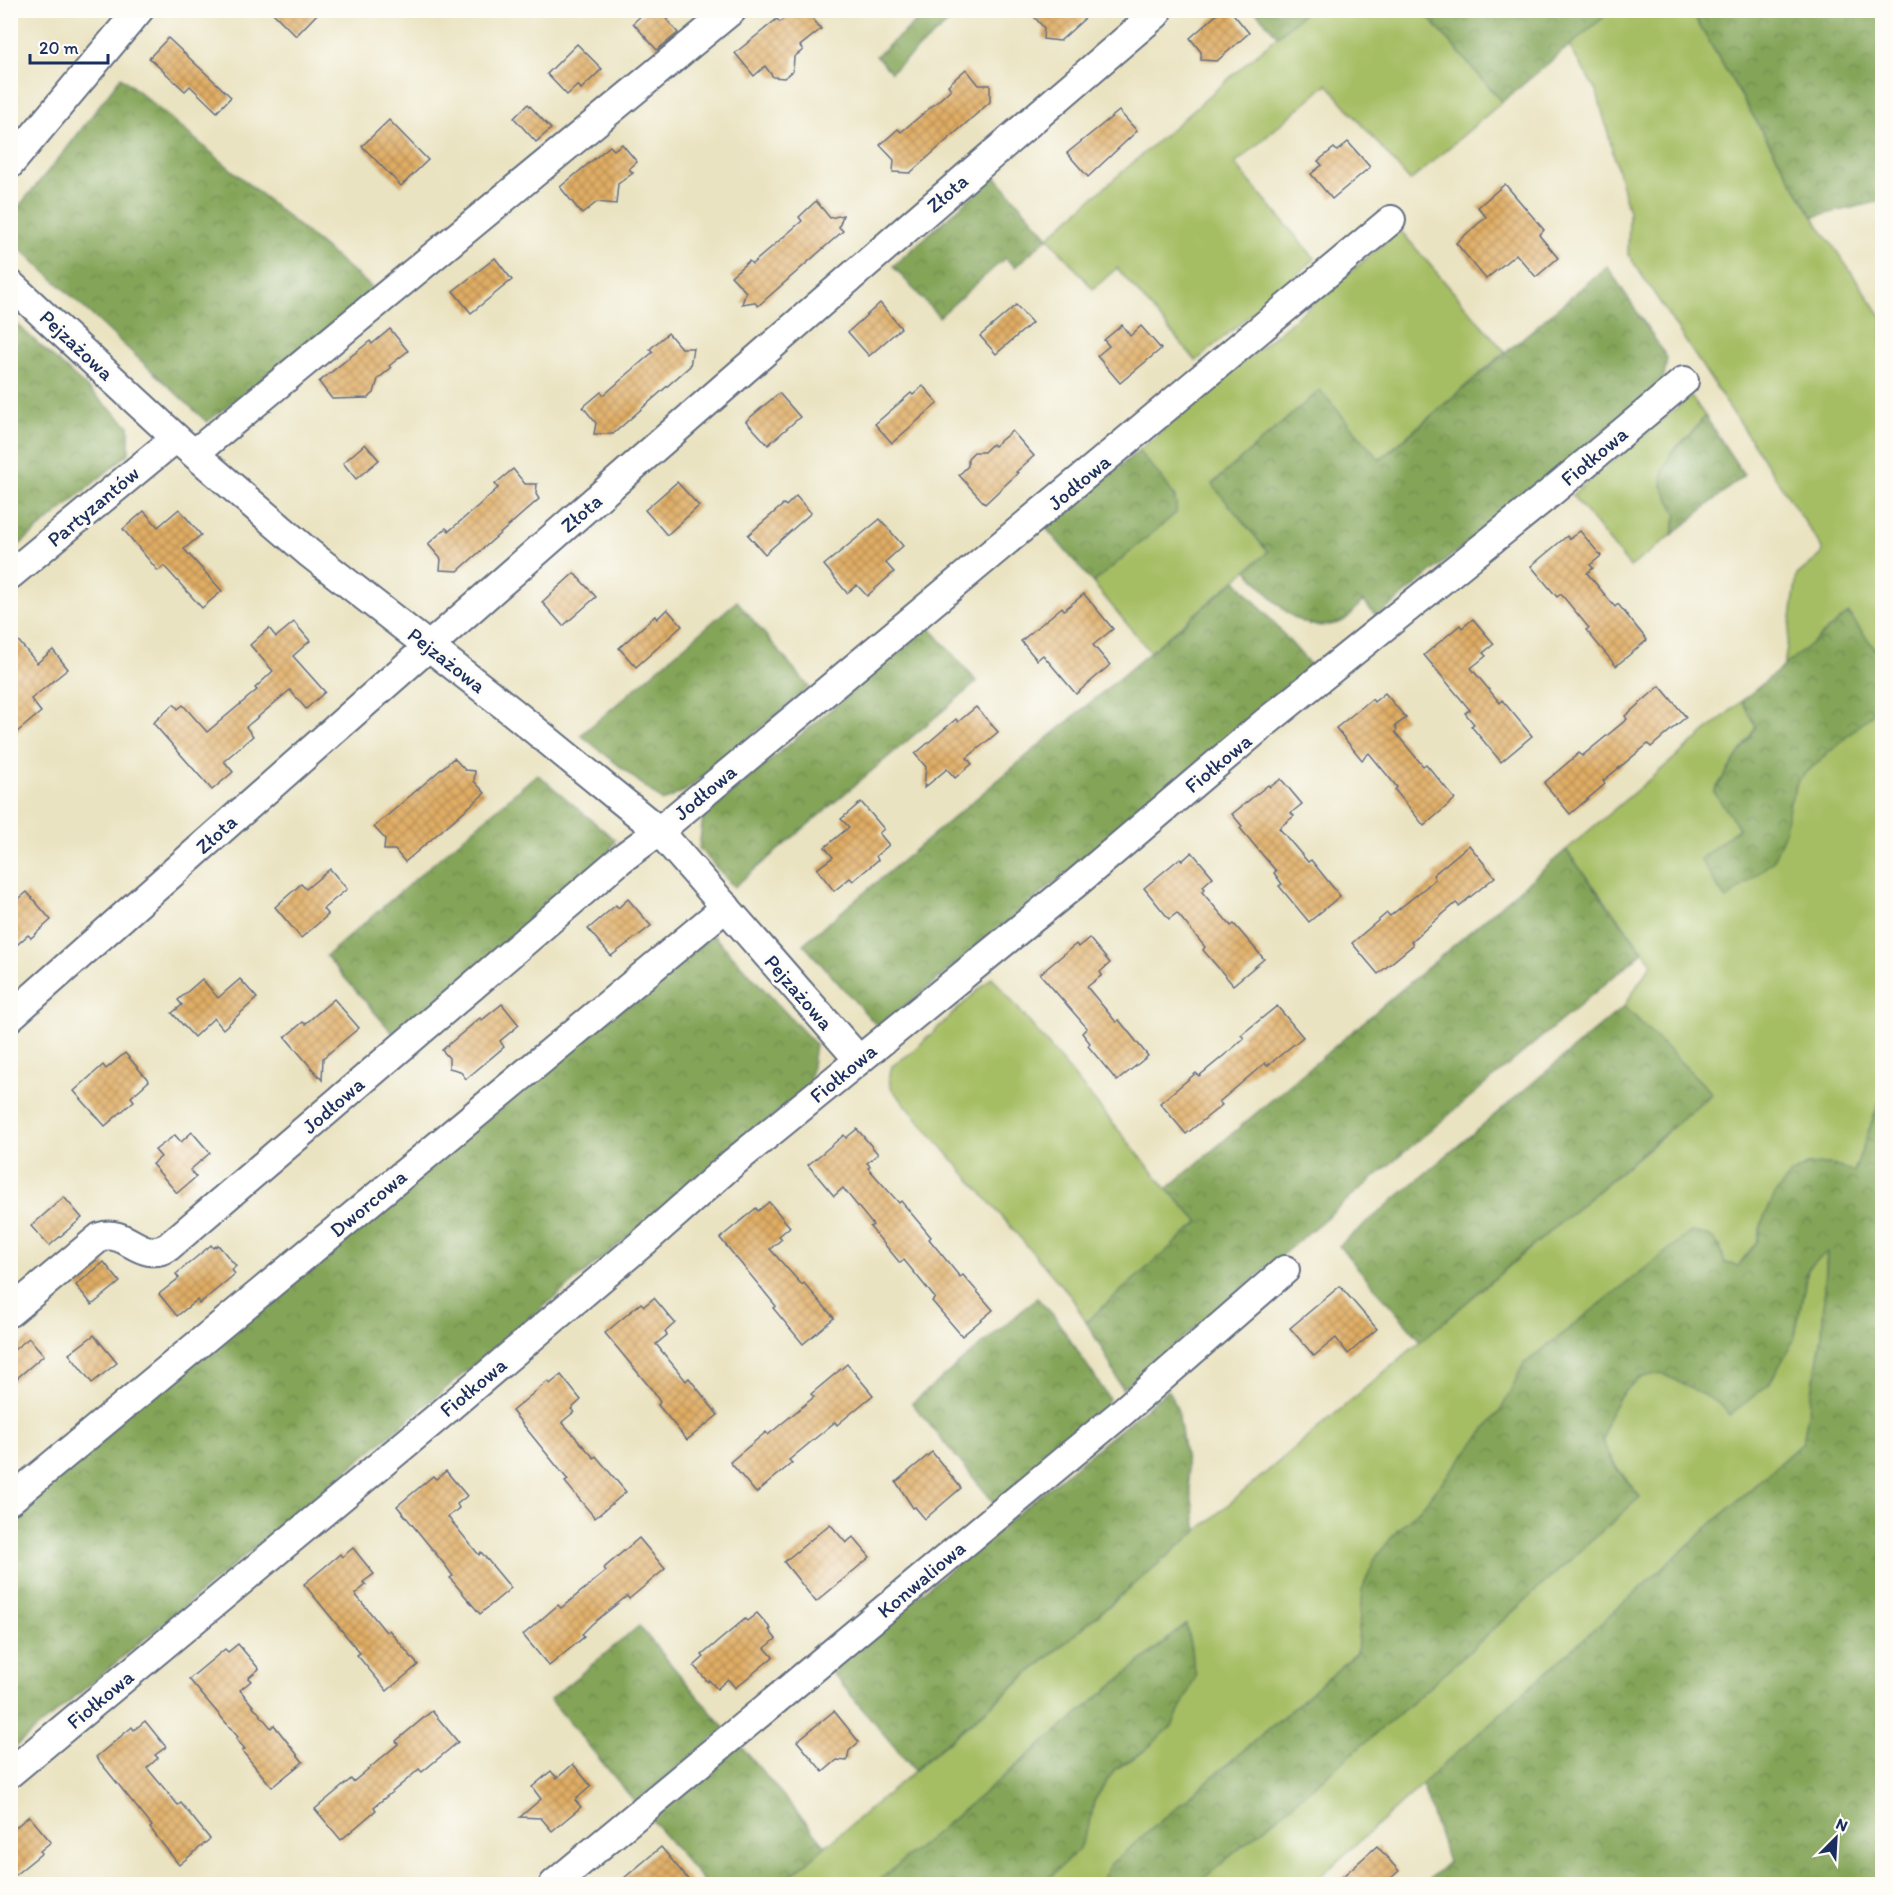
<svg xmlns="http://www.w3.org/2000/svg" width="1893" height="1895" viewBox="0 0 1893 1895" font-family="Itim,sans-serif">
	<style>
		.grass { fill: #a6be63; stroke: #607660; stroke-width: 1.5 }
		.forest { fill: url(#forest-crowns); stroke: #506a5c; stroke-width: 1.5 }
		.building { fill: url(#building-cross-hatch) }
		.lines { fill: none; stroke-linecap: round; stroke-linejoin: round }
		.minor-casing { stroke: #636e81; stroke-width: 32 }
		.minor { stroke: #fff; stroke-width: 28 }
		.labels { text-anchor: middle; dominant-baseline: central; stroke-width: 6; stroke-linejoin: round; paint-order: stroke }
		.street-label { font-size: 21px; fill: #1b2f5e; stroke: #fdfcf7 }
	</style>
	<defs>
		<pattern id="forest-crowns" width="20" height="18" patternUnits="userSpaceOnUse" patternTransform="scale(1.5)"><rect width="20" height="18" fill="#84a559"/><path d="M2 6a3 3 0 1 1 6 0M12 15a3 3 0 1 1 6 0" fill="none" stroke="#6b874d"/></pattern>
		<pattern id="building-cross-hatch" width="8" height="8" patternUnits="userSpaceOnUse" patternTransform="scale(1.5)"><rect width="8" height="8" fill="#e0ad64"/><path d="M0 0l8 8M0 8l8-8" fill="none" stroke="#b58d56"/></pattern>
	</defs>
	<rect width="100%" height="100%" fill="#fdfcf7"/>
	<filter id="ink" filterUnits="userSpaceOnUse"><feTurbulence type="fractalNoise" baseFrequency=".0167" numOctaves="2"/><feDisplacementMap in="SourceGraphic" scale="12" xChannelSelector="R" yChannelSelector="G"/><feConvolveMatrix kernelMatrix="1 2 1 2 8 2 1 2 1" color-interpolation-filters="sRGB"/></filter>
	<filter id="wash" filterUnits="userSpaceOnUse"><feTurbulence type="fractalNoise" baseFrequency=".008" numOctaves="4" result="noise"/><feDisplacementMap in="SourceGraphic" scale="24" xChannelSelector="R" yChannelSelector="G"/><feGaussianBlur stdDeviation="1.35" result="paint"/><feColorMatrix in="noise" values="0 0 0 0 0 0 0 0 0 0 0 0 0 0 0 0 0 1.4 0 .05"/><feComposite in="paint" operator="in"/></filter>
	<g filter="url(#wash)">
		<rect width="100%" height="100%" fill="#eae3c1"/>
		<!-- grass -->
		<g class="grass">
			<path d="M1306 11H1423L1502 102 1410 181 1327 84 1235 164 1315 259 1196 361 1117 268 1093 289 1048 237Z"/>
			<path d="M1611 11H1691L1813 217 1882 317V658L1848 614 1784 667 1797 575 1821 555 1822 548 1628 254 1629 212 1597 92 1569 46Z"/>
			<path d="M1400 230 1505 352 1379 460 1320 390 1212 484 1268 552 1150 652 1093 583 1176 513 1175 496 1138 451Z"/>
			<path d="M1691 396 1705 416 1690 435 1672 451 1671 503 1677 515 1672 535 1630 567 1572 495Z"/>
			<path d="M1742 701 1756 727 1714 792 1790 802 1798 780 1882 705V1094L1854 1172 1829 1164 1763 1219 1757 1241 1738 1266 1725 1263 1720 1246 1524 1365 1501 1410 1421 1508 1397 1531 1359 1633 1357 1653 1111 1864 1100 1884H1043L1078 1850 1090 1823 1094 1801 1114 1770 1144 1751 1172 1726 1186 1624 875 1884H781L1712 1094 1624 1006 1652 963 1566 850Z"/>
			<path d="M992 977 1167 1189 1199 1222 1086 1322 1072 1298 891 1088 889 1079 892 1066 912 1052Z"/>
			<path d="M1827 1251 1822 1336 1803 1442 1312 1884H1197L1398 1715 1640 1497C1628 1479 1611 1465 1604 1444 1596 1419 1633 1370 1661 1373 1670 1374 1708 1397 1719 1403L1794 1340 1808 1269Z"/>
		</g>
		<!-- forest -->
		<g class="forest">
			<path d="M930 10 962 11 891 72 876 56Z"/>
			<path d="M1255 11H1306L1278 36Z"/>
			<path d="M1423 11H1611L1502 102Z"/>
			<path d="M1691 11H1882V201L1813 217Z"/>
			<path d="M121 77 376 291 207 422 11 240 10 217 68 147Z"/>
			<path d="M995 176 1048 237 1015 267 1005 258 939 317 893 266Z"/>
			<path d="M1607 266 1667 358 1663 382 1377 617 1363 601C1357 607 1350 617 1343 621 1298 640 1274 598 1247 570L1268 552 1212 484 1320 390 1380 460Z"/>
			<path d="M11 319 129 426V453L11 552Z"/>
			<path d="M1705 416 1744 475 1672 535 1677 515 1662 486 1663 471 1672 451 1690 435Z"/>
			<path d="M1138 451C1151 467 1180 492 1176 513L1093 583 1046 528Z"/>
			<path d="M1236 580 1313 668 879 1028 803 944Z"/>
			<path d="M737 601 809 687 686 790 663 801 581 735Z"/>
			<path d="M1848 613 1882 658V705L1798 780 1790 802 1784 834 1773 861 1726 900 1700 859 1739 828 1714 792 1756 727 1742 701Z"/>
			<path d="M929 627 977 682 734 887 699 848 703 817Z"/>
			<path d="M537 774 615 840 606 858 396 1037 326 956Z"/>
			<path d="M1566 850 1643 952 1122 1389 1104 1352 1086 1322 1199 1222 1167 1189Z"/>
			<path d="M713 935 815 1044 809 1086 11 1750V1506Z"/>
			<path d="M1624 1006 1712 1093 1421 1341 1339 1246Z"/>
			<path d="M1882 1094V1884H1424L1448 1862 1422 1784 1803 1442 1822 1336 1827 1252 1808 1269 1794 1340 1769 1384 1730 1415 1719 1403 1661 1373 1639 1378 1622 1393 1608 1417 1603 1441 1612 1463 1640 1497 1398 1715 1197 1884H1100L1111 1864 1357 1653 1362 1590 1375 1558 1397 1531 1421 1508 1501 1410 1523 1365 1691 1232C1715 1235 1718 1241 1725 1263L1738 1266 1757 1242 1763 1219 1776 1193 1791 1174 1807 1165 1829 1164 1854 1172Z"/>
			<path d="M1037 1298 1054 1316 1109 1398 1104 1412 995 1504 912 1403Z"/>
			<path d="M1168 1390 1178 1411 1197 1531 914 1770 829 1669Z"/>
			<path d="M1186 1624 1196 1676 1172 1726 1144 1751 1114 1770 1094 1801 1090 1823 1078 1850 1043 1884H875Z"/>
			<path d="M639 1626 725 1729 635 1802 550 1699Z"/>
			<path d="M739 1744 826 1846 781 1884H706L650 1818Z"/>
		</g>
		<g id="blocks">
			<!-- building -->
			<g class="building">
				<path d="M270 10H321L296 36Z"/>
				<path d="M647 10H659L678 33 657 50 633 23Z"/>
				<path d="M795 10H806L821 29 800 46 803 50 794 57 793 71 784 78 773 77 765 66 754 76 735 53 777 19 780 22Z"/>
				<path d="M1028 10H1094L1060 41 1043 39 1044 28Z"/>
				<path d="M1222 10H1230L1249 33 1217 61 1201 60V52L1190 38Z"/>
				<path d="M168 38 231 97 217 112 190 86 185 91 149 58Z"/>
				<path d="M577 44 602 69 581 89 578 85 567 95 547 74Z"/>
				<path d="M966 69 979 85H990V102L910 173 893 172 894 160 880 145 898 129 901 132 937 102 951 89 948 85Z"/>
				<path d="M528 104 551 129 536 142 514 118Z"/>
				<path d="M1119 111 1137 131 1088 177 1067 153Z"/>
				<path d="M389 120 428 160 401 186 362 146Z"/>
				<path d="M1348 142 1370 167 1332 199 1311 174 1322 165 1318 161 1334 148 1337 151Z"/>
				<path d="M622 144 637 162 629 169 633 173 618 184 616 204 597 202 582 214 560 187 610 146 614 150Z"/>
				<path d="M1505 184 1544 230 1539 235 1558 258 1536 277 1516 254 1486 279 1456 243 1486 217 1478 207Z"/>
				<path d="M816 201 830 218 843 215 839 227 843 231 758 306 754 302 742 304 746 292 731 276 749 261 752 264 788 233 802 221 799 217Z"/>
				<path d="M495 258 512 280 471 313 453 291Z"/>
				<path d="M880 303 901 328 869 356 848 332Z"/>
				<path d="M1016 305 1032 323 996 354 980 336Z"/>
				<path d="M1122 325 1130 336 1141 326 1161 349 1120 383 1097 356 1109 346 1104 340Z"/>
				<path d="M390 329 408 351 389 366 391 368 378 379 374 393 368 398 332 399 319 382 370 341 372 344Z"/>
				<path d="M668 333 681 348H693L690 366 613 434H594L596 423 583 407 601 392 604 395 639 364 653 352 650 349Z"/>
				<path d="M923 386 938 403 892 443 875 424 911 393 913 395Z"/>
				<path d="M779 393 800 417 768 445 746 421Z"/>
				<path d="M1012 431 1034 456 1016 472 1018 473 985 504 959 475 968 466V458L974 452H984L992 444 994 446Z"/>
				<path d="M365 444 379 460 356 479 343 463Z"/>
				<path d="M513 469 525 484H537L536 494 539 499 458 571 440 570 441 559 428 544 446 528 449 531 478 506 498 488 495 484Z"/>
				<path d="M677 482 699 506 667 535 645 510Z"/>
				<path d="M796 496 811 513 765 554 748 535 784 504 786 506Z"/>
				<path d="M179 509 201 535 184 549 222 591 202 608 164 566 158 571 123 529 144 511 158 527Z"/>
				<path d="M880 519 903 546 885 562 894 572 867 596 857 585 847 593 824 565Z"/>
				<path d="M1580 531 1601 556 1590 565 1593 568 1587 573 1615 607 1618 604 1647 640 1616 666 1586 630 1589 628 1561 594 1557 597 1531 566 1567 536 1569 539Z"/>
				<path d="M574 573 596 597 563 626 542 602Z"/>
				<path d="M1084 594 1113 629 1093 645 1110 665 1076 694 1043 655 1037 660 1021 641 1062 607 1064 610Z"/>
				<path d="M667 609 682 626 636 667 619 648 655 616 657 619Z"/>
				<path d="M1473 619 1494 644 1483 653 1486 656 1471 668 1500 703 1502 700 1532 736 1501 762 1471 726 1474 724 1465 713 1470 710 1424 655 1460 625 1462 628Z"/>
				<path d="M294 622 310 641 293 656 325 692 306 709 290 690 246 727 253 736 224 761 233 772 212 790 153 723 174 704 178 709 183 705 207 732 257 690 255 688 273 671 250 645 269 628 276 637Z"/>
				<path d="M10 631 37 663 53 650 68 669 31 699 41 712 10 738Z"/>
				<path d="M1660 686 1686 717 1651 747 1648 744 1603 781 1605 784 1570 814 1544 783 1579 753 1582 756 1627 719 1625 716Z"/>
				<path d="M1385 693 1406 718 1395 726 1397 730 1395 732 1423 766 1426 764 1455 799 1424 826 1395 790 1397 787 1369 753 1362 760 1336 728 1372 699 1374 702Z"/>
				<path d="M976 707 998 732 967 758 972 764 955 778 947 769 924 788 926 767 915 754 956 719 958 722Z"/>
				<path d="M454 758 465 770 475 771 474 781 485 793 405 862 395 850H384L385 839 374 827Z"/>
				<path d="M1281 779 1302 804 1291 813 1294 816 1279 828 1308 862 1311 860 1340 896 1309 922 1279 886 1282 884 1274 873 1276 871 1240 828 1242 826 1232 814 1268 785 1270 787Z"/>
				<path d="M861 802 884 829 879 833 889 845 876 856 878 860 853 881 850 878 834 891 817 869 833 857 825 847 849 827 841 819Z"/>
				<path d="M1469 845 1495 877 1459 906 1456 903 1430 925 1411 942 1413 945 1378 974 1352 943 1387 913 1390 916 1425 888 1435 879 1433 875Z"/>
				<path d="M1192 852 1213 877 1203 886 1205 889 1202 892 1231 926 1234 924 1264 959 1233 985 1203 950 1205 947 1177 913 1169 919 1144 888 1180 858 1182 861Z"/>
				<path d="M330 869 347 889 323 909 328 915 301 938 275 907 301 884 306 889Z"/>
				<path d="M27 892 51 920 31 938 28 935 10 951V906Z"/>
				<path d="M628 899 651 926 611 956 588 929 616 905 618 908Z"/>
				<path d="M1089 938 1110 963 1100 972 1102 975 1087 987 1116 1022 1119 1020 1148 1056 1117 1081 1088 1046 1090 1043 1082 1033 1087 1028 1040 974 1076 944 1078 947Z"/>
				<path d="M202 979 218 998 240 979 257 998 223 1029 214 1018 194 1037 172 1013 182 1005 178 1000Z"/>
				<path d="M334 999 359 1028 323 1058 322 1080 285 1037 303 1022 305 1024Z"/>
				<path d="M502 1004 519 1025 500 1041 504 1047 466 1079 460 1071 449 1068V1058L442 1050 480 1018 482 1020Z"/>
				<path d="M1277 1006 1303 1037 1267 1066 1265 1063 1219 1102 1222 1105 1186 1134 1160 1103 1196 1073 1199 1076 1233 1048 1244 1038 1241 1035Z"/>
				<path d="M125 1053 149 1081 131 1097 134 1101 105 1126 74 1091 103 1065 106 1069Z"/>
				<path d="M857 1129 878 1154 867 1163 870 1166 868 1168 899 1203 901 1201 931 1237 929 1239 960 1277 963 1275 993 1310 962 1336 932 1301 935 1298 904 1260 900 1263 870 1227 873 1225 843 1188 834 1196 808 1165 844 1135 846 1138Z"/>
				<path d="M192 1132 210 1153 190 1170 196 1177 177 1193 152 1164 161 1157 155 1150 175 1135 181 1142Z"/>
				<path d="M64 1197 82 1218 49 1246 31 1226Z"/>
				<path d="M769 1202 790 1227 779 1236 782 1239 770 1249 802 1285 804 1283 834 1318 803 1344 773 1308 776 1306 720 1238 756 1208 758 1211Z"/>
				<path d="M211 1245 213 1248 218 1245 236 1266 232 1270 235 1274 199 1304 197 1300 177 1316 159 1294 179 1278 176 1274Z"/>
				<path d="M104 1262 120 1282 92 1305 76 1285Z"/>
				<path d="M1340 1286 1377 1329 1348 1354 1336 1338 1314 1356 1290 1328Z"/>
				<path d="M654 1298 675 1323 665 1332 667 1335 656 1344 686 1381 689 1378 718 1415 687 1440 658 1405 660 1402 653 1391 605 1333 641 1303 644 1306Z"/>
				<path d="M94 1335 117 1363 92 1383 69 1354Z"/>
				<path d="M29 1338 44 1355 10 1384V1353Z"/>
				<path d="M847 1364 873 1395 837 1425 835 1422 789 1460 792 1463 756 1493 730 1462 766 1432 768 1435 814 1397 811 1394Z"/>
				<path d="M561 1375 581 1400 571 1409 574 1412 562 1422 594 1458 596 1456 626 1492 595 1518 565 1482 568 1480 512 1411 548 1381 550 1384Z"/>
				<path d="M932 1452 961 1488 925 1519 915 1507 913 1508 896 1482Z"/>
				<path d="M446 1471 467 1496 457 1504 459 1508 448 1517 479 1555 481 1552 511 1588 480 1614 450 1578 453 1576 445 1565 397 1506 433 1476 436 1479Z"/>
				<path d="M830 1524 846 1543 853 1537 870 1557 816 1602 784 1562Z"/>
				<path d="M639 1538 665 1569 629 1599 627 1596 592 1624 582 1634 584 1637 549 1666 523 1635 558 1605 561 1608 606 1571 604 1568Z"/>
				<path d="M353 1548 374 1574 363 1582 366 1585 355 1594 386 1632 389 1630 418 1665 387 1691 357 1655 360 1653 304 1584 340 1554 342 1557Z"/>
				<path d="M757 1613 771 1629 769 1630 776 1639 765 1648 773 1657 735 1688 728 1679 717 1689 709 1680 708 1682 694 1666 704 1657 702 1655 745 1619 747 1621Z"/>
				<path d="M238 1644 259 1669 248 1678 251 1681 240 1690 271 1728 274 1725 303 1762 272 1787 242 1751 245 1749 236 1739 238 1737 189 1679 225 1649 228 1652Z"/>
				<path d="M432 1711 458 1742 422 1772 419 1769 409 1778 374 1807 376 1810 341 1840 315 1809 351 1779 353 1782 373 1765 398 1744 396 1741Z"/>
				<path d="M834 1711 859 1742 849 1751 847 1761 837 1760 823 1772 797 1741Z"/>
				<path d="M145 1721 166 1747 155 1755 158 1758 147 1768 178 1805 181 1803 210 1839 179 1865 150 1828 152 1826 96 1757 132 1727 134 1730Z"/>
				<path d="M573 1764 591 1786 575 1800 581 1807 552 1831 541 1818 520 1817 541 1799 532 1787 551 1771 557 1778Z"/>
				<path d="M29 1816 51 1842 40 1851 42 1853 10 1879V1832Z"/>
				<path d="M1377 1846 1399 1871 1384 1884H1334Z"/>
				<path d="M661 1847 692 1884H617Z"/>
			</g>
		</g>
	</g>
	<g filter="url(#ink)">
		<use href="#blocks" fill-opacity="0" stroke="#636e81" stroke-width="1.5"/>
		<g class="lines">
			<!-- minor casing -->
			<g class="minor-casing">
				<g id="minor">
					<path d="M10 164 139 10"/>
					<path d="M10 284 176 438 309 553 514 713 659 831 859 1060"/>
					<path d="M195 453 732 10"/>
					<path d="M10 575 176 438"/>
					<path d="M10 1017C390 680 770 344 1156 14"/>
					<path d="M10 1312 100 1237C127 1228 140 1263 168 1247L621 859 659 831 1391 220"/>
					<path d="M10 1500 726 907"/>
					<path d="M10 1773 439 1416 646 1240 734 1162 1075 884 1266 722 1550 493 1684 381"/>
					<path d="M554 1884 1120 1414 1285 1270"/>
				</g>
			</g>
			<!-- minor -->
			<use href="#minor" class="minor"/>
		</g>
	</g>
	<g class="labels">
		<!-- street labels -->
		<g class="street-label">
			<text transform="translate(947 193) rotate(-41)">Złota</text>
			<text transform="translate(77 345) rotate(43)">Pejzażowa</text>
			<text transform="translate(1594 456) rotate(-40)">Fiołkowa</text>
			<text transform="translate(1079 482) rotate(-40)">Jodłowa</text>
			<text transform="translate(93 506) rotate(-40)">Partyzantów</text>
			<text transform="translate(581 513) rotate(-41)">Złota</text>
			<text transform="translate(447 660) rotate(38)">Pejzażowa</text>
			<text transform="translate(1218 763) rotate(-40)">Fiołkowa</text>
			<text transform="translate(705 792) rotate(-40)">Jodłowa</text>
			<text transform="translate(216 834) rotate(-42)">Złota</text>
			<text transform="translate(799 992) rotate(49)">Pejzażowa</text>
			<text transform="translate(843 1073) rotate(-40)">Fiołkowa</text>
			<text transform="translate(333 1105) rotate(-41)">Jodłowa</text>
			<text transform="translate(368 1203) rotate(-40)">Dworcowa</text>
			<text transform="translate(473 1387) rotate(-40)">Fiołkowa</text>
			<text transform="translate(921 1579) rotate(-40)">Konwaliowa</text>
			<text transform="translate(100 1699) rotate(-40)">Fiołkowa</text>
		</g>
	</g>
	<!-- margin -->
	<rect width="1893" height="1895" fill="none" stroke="#fdfcf7" stroke-width="36"/>
	<!-- north arrow -->
	<g transform="translate(1836 1838) rotate(24)" stroke="#fdfcf7" stroke-width="4.5" paint-order="stroke">
	<path d="M0-4.5L10 22L0 15L-10 22Z" fill="#1b2f5e"/>
	<text y="-9" font-size="16" font-weight="bold" text-anchor="middle" fill="#1b2f5e">N</text>
	</g>
	<!-- scale -->
	<path d="M30 54v9h78v-9" fill="none" stroke="#1b2f5e" stroke-width="3"/>
	<text x="39" y="54" font-size="18" fill="#1b2f5e" stroke="#fdfcf7" stroke-width="4.5" paint-order="stroke">20 m</text>
</svg>
